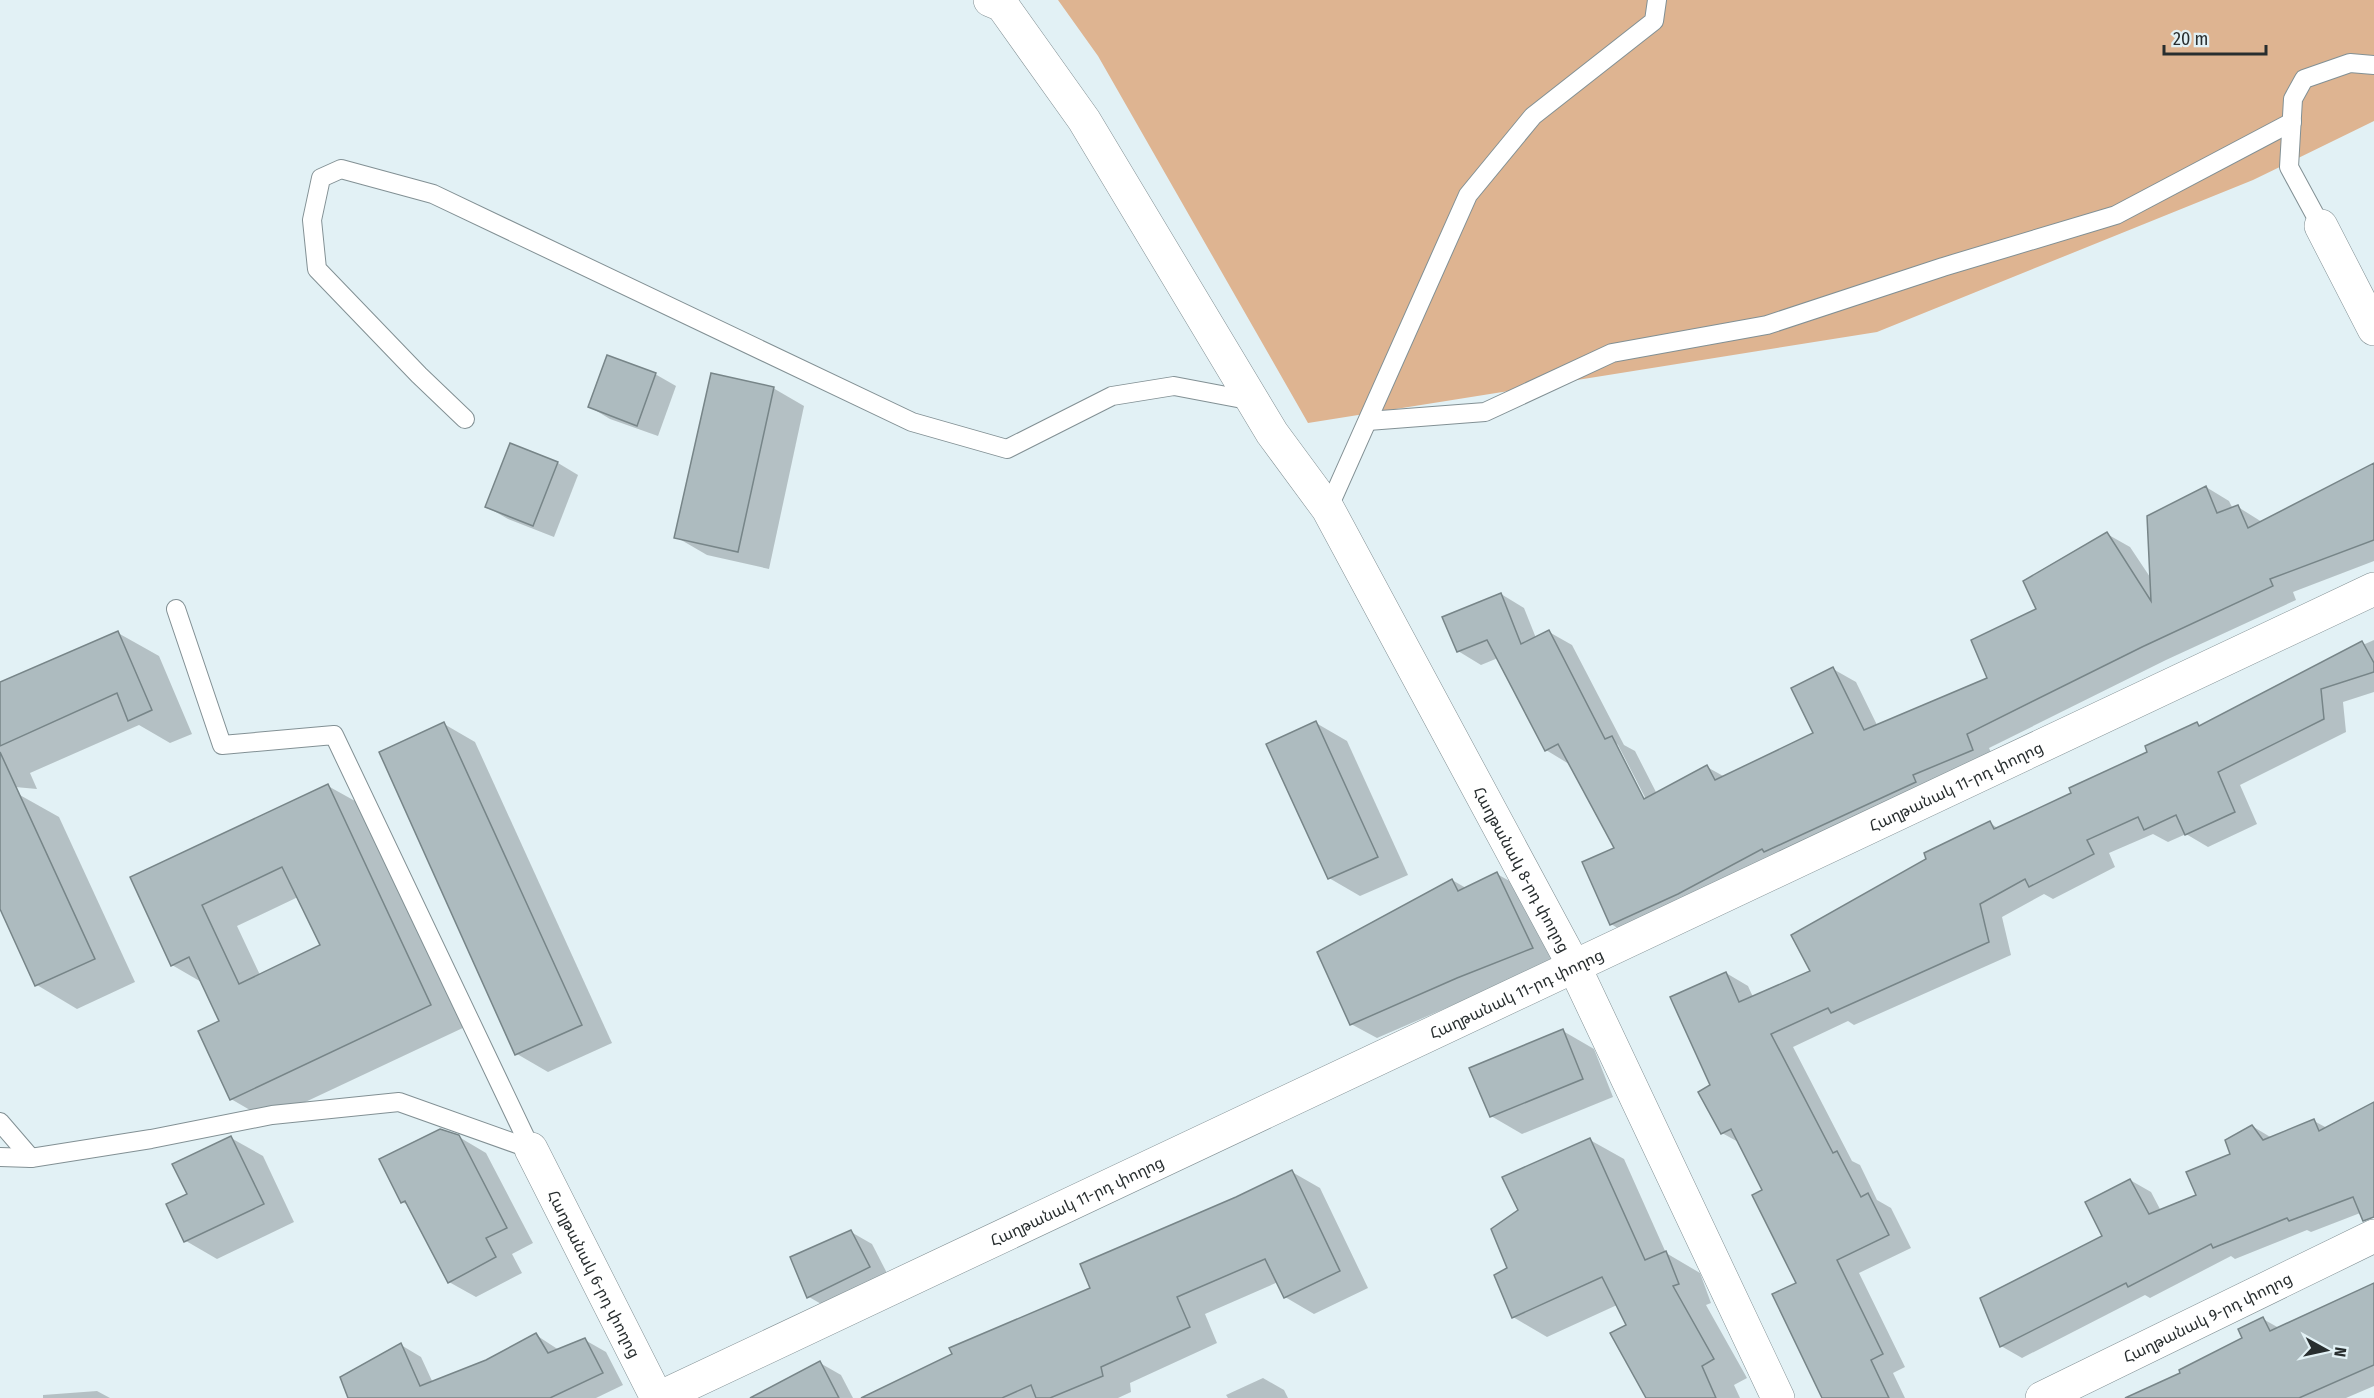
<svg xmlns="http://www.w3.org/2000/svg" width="2374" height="1398" viewBox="0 0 2374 1398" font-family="'Fira Sans Condensed','Noto Sans Armenian',sans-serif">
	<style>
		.green { fill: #deb491 }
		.shadow { fill: #0003; fill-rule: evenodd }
		.building { fill: #adbbbf; stroke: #778588; stroke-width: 1.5; fill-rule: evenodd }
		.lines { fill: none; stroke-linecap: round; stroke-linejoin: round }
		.lane-casing { stroke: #829094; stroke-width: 20 }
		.street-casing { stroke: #829094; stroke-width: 34 }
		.lane { stroke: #fff; stroke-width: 18 }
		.street { stroke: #fff; stroke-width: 33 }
		.labels { text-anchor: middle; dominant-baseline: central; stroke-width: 5; stroke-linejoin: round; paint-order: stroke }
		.street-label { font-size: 16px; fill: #282e2f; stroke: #e2f1f5 }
	</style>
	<rect width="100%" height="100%" fill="#e2f1f5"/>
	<!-- green -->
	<path class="green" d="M1058 0H2374V121L2253 180 1877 332 1308 423 1098 56Z"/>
	<!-- shadow -->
	<g class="shadow">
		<path d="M655 374 676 386 658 436 610 419 590 407Z"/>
		<path d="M773 388 804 406 769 569 707 555 676 537Z"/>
		<path d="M511 445 558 463 578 475 554 537 508 519 487 507Z"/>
		<path d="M2374 465V561L2293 592 2296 600 2166 660 1989 748 1996 763 1634 938 1611 924 1616 849 1569 764 1546 750 1498 658 1481 665 1458 651 1501 594 1524 608 1536 638 1549 632 1572 645 1624 745 1635 751 1657 794 1707 767 1725 777 1815 733 1833 669 1856 682 1877 725 1989 679 2038 609 2107 534 2130 547 2152 580 2206 487 2229 501 2233 509 2238 507 2262 522ZM1612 739 1618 745 1649 805 1646 806Z"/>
		<path d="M118 633 159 656 192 734 170 743 139 725 30 773 37 789 4 786 0 783V684Z"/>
		<path d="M2374 640V692L2343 702 2346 732 2240 785 2257 824 2208 847 2186 834 2168 842 2153 834 2109 853 2115 867 2053 899 2044 894 2002 917 2011 955 1854 1025 1848 1021 1793 1047 1852 1161 1860 1165 1877 1200 1891 1208 1911 1248 1859 1273 1905 1367 1893 1373 1905 1398H1823L1798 1284 1764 1190 1740 1143 1722 1133 1712 1085 1726 973 1748 986 1753 997 1812 972 1990 823 1999 829 2073 794 2197 724 2202 727 2362 643 2365 644Z"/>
		<path d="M1316 723 1347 741 1408 875 1360 896 1329 878Z"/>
		<path d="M444 724 475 742 612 1043 548 1072 517 1054 381 753Z"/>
		<path d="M328 786 364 806 467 1026 267 1120 231 1099 221 1022 203 983 172 965 132 878ZM298 897 322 946 260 975 237 926Z"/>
		<path d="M18 794 59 817 135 982 77 1009 37 985 0 905V797Z"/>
		<path d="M1497 874 1522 888 1558 962 1483 992 1377 1038 1351 1024 1452 880 1466 888Z"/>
		<path d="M1563 1031 1594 1049 1613 1097 1522 1134 1491 1116Z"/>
		<path d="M2374 1104V1214L2368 1210 2311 1232 2307 1230 2235 1259 2231 1256 2150 1298 2145 1295 2022 1358 2001 1346 2104 1237 2130 1180 2151 1192 2161 1211 2198 1196 2252 1126 2272 1138 2314 1121 2327 1128Z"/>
		<path d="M459 1137 486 1153 533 1243 512 1254 522 1273 476 1297 449 1282 410 1206 402 1202Z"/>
		<path d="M231 1138 263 1156 294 1222 217 1259 186 1241 189 1194Z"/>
		<path d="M1590 1140 1624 1159 1666 1253 1700 1273 1711 1303 1706 1305 1747 1378 1734 1385 1740 1398H1648L1628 1325 1617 1305 1547 1337 1513 1317 1496 1276 1509 1268 1520 1210Z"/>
		<path d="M1292 1172 1320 1188 1368 1288 1314 1314 1285 1297 1278 1282 1205 1314 1217 1343 1130 1383 1131 1392 1118 1398H882L1092 1288 1236 1198Z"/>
		<path d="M851 1232 872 1244 890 1279 830 1309 809 1297Z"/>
		<path d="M2374 1285V1386L2346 1398H2129L2182 1373 2244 1339 2263 1319 2279 1328Z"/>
		<path d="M536 1335 559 1350 585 1340 606 1352 623 1385 596 1398H349L401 1345 421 1357 433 1383 487 1362Z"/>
		<path d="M820 1363 841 1375 853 1398H753Z"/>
		<path d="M1263 1378 1284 1390 1288 1398H1228L1226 1395Z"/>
		<path d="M97 1391 110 1398H43V1395Z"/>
	</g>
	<!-- building -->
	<g class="building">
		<path d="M607 355 656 373 637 426 588 407Z"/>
		<path d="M711 373 774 387 738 552 674 538Z"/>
		<path d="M510 443 558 462 533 526 485 507Z"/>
		<path d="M2374 463V540L2270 579 2273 586 2142 647 1967 734 1973 750 1913 775 1916 782 1764 852 1762 849 1678 894 1610 925 1582 862 1614 848 1558 744 1545 751 1487 640 1457 652 1442 617 1501 593 1521 644 1549 630 1605 739 1612 736 1644 799 1707 765 1715 780 1813 733 1791 688 1833 667 1864 730 1987 678 1971 640 2036 609 2023 581 2107 532 2151 601 2147 516 2206 486 2217 513 2238 505 2248 528Z"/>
		<path d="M118 631 152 710 128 721 117 693 0 746V682Z"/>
		<path d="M2362 641 2374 663V672L2321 689 2324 719 2218 772 2235 812 2185 835 2176 815 2144 830 2138 817 2087 840 2094 854 2029 887 2025 879 1980 904 1989 942 1831 1013 1828 1008 1771 1034 1833 1153 1837 1151 1861 1197 1868 1193 1889 1235 1837 1260 1883 1354 1871 1360 1889 1398H1822L1772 1294 1796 1283 1752 1195 1762 1190 1731 1129 1721 1134 1698 1092 1710 1085 1670 997 1726 972 1739 1002 1810 971 1791 935 1926 859 1924 853 1990 821 1994 829 2071 793 2069 788 2147 752 2145 746 2197 722 2199 726Z"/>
		<path d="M1316 721 1378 857 1328 879 1266 744Z"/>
		<path d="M444 722 582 1025 515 1055 379 752Z"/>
		<path d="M0 752 95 959 35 986 0 909Z"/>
		<path d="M328 784 431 1005 230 1100 198 1031 219 1021 189 957 171 966 130 877ZM282 867 320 945 239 984 202 905Z"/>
		<path d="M1497 872 1533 948 1457 978 1350 1025 1317 952 1452 879 1458 891Z"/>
		<path d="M1563 1029 1583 1079 1490 1117 1469 1068Z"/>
		<path d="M2374 1102V1217L2363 1221 2353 1197 2289 1221 2287 1218 2213 1248 2211 1244 2128 1287 2126 1283 2000 1347 1980 1298 2102 1236 2085 1202 2130 1179 2149 1214 2196 1195 2186 1172 2230 1154 2225 1140 2252 1125 2263 1140 2314 1119 2319 1131Z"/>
		<path d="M440 1129 459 1135 507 1228 486 1238 496 1257 448 1283 405 1201 401 1203 379 1159Z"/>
		<path d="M231 1136 264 1204 184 1242 166 1204 187 1194 172 1164Z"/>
		<path d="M1590 1138 1645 1260 1666 1251 1679 1284 1673 1286 1714 1359 1702 1366 1716 1398H1646L1610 1333 1626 1325 1602 1277 1512 1318 1494 1275 1507 1268 1491 1229 1518 1210 1502 1177Z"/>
		<path d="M1292 1170 1340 1271 1284 1298 1265 1259 1177 1297 1190 1327 1101 1367 1103 1376 1050 1398H1036L1031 1385 1002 1398H861L952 1354 949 1348 1090 1288 1080 1264 1236 1197Z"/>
		<path d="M851 1230 870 1267 807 1298 790 1257Z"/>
		<path d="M2374 1283V1365L2299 1398H2125L2180 1373 2179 1370 2242 1338 2238 1329 2263 1317 2270 1331Z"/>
		<path d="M536 1333 548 1353 585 1338 603 1373 550 1398H348L340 1377 401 1343 420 1386 486 1360Z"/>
		<path d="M820 1361 839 1398H750Z"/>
	</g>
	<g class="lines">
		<!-- lane casing -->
		<g class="lane-casing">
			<g id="lane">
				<path d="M2321 226 2289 167 2293 99 2304 79 2350 63 2374 65"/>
				<path d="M465 419 419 375 317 269 312 220 321 178 341 169 433 194 912 422 1007 449 1112 396 1174 386 1253 401"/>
				<path d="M1368 421 1485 412 1612 353 1767 325 1943 267 2116 215 2292 122"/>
				<path d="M1328 509 1468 195 1533 116 1654 21 1657 0"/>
				<path d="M176 609 222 745 334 735 531 1149"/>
				<path d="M0 1122 31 1158"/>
				<path d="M0 1157 31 1158 151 1139 272 1115 399 1102 531 1149"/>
			</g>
		</g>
		<!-- street casing -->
		<g class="street-casing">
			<g id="street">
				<path id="s1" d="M990 0 1002 5 1084 120 1272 433 1328 509 1575 968 1778 1398"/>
				<path d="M2321 226 2374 329"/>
				<path id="s2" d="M531 1149 657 1398"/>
				<path id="s3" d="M659 1398 2374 589"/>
				<path id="s4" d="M2042 1398 2374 1236"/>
			</g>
		</g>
		<!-- lane -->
		<use href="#lane" class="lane"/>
		<!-- street -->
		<use href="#street" class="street"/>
	</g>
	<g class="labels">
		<!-- street labels -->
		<g class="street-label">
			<text stroke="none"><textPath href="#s3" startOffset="1434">Հաղթանակ 11-րդ փողոց</textPath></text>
			<text stroke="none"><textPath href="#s1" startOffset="1023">Հաղթանակ 8-րդ փողոց</textPath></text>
			<text stroke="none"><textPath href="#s3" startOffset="948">Հաղթանակ 11-րդ փողոց</textPath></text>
			<text stroke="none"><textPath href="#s3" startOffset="462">Հաղթանակ 11-րդ փողոց</textPath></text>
			<text stroke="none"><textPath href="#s2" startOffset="140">Հաղթանակ 6-րդ փողոց</textPath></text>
			<text stroke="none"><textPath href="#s4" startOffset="184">Հաղթանակ 9-րդ փողոց</textPath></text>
		</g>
	</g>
	<!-- north arrow -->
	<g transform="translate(2326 1350) rotate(98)" stroke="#e2f1f5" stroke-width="4.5" paint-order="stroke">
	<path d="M0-4.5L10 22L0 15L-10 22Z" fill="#282e2f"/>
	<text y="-9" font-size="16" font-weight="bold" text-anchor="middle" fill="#282e2f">N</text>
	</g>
	<!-- scale -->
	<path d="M2164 45v9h102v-9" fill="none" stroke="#282e2f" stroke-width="3"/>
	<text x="2173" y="45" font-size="18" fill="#282e2f" stroke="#e2f1f5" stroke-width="4.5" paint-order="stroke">20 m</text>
</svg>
